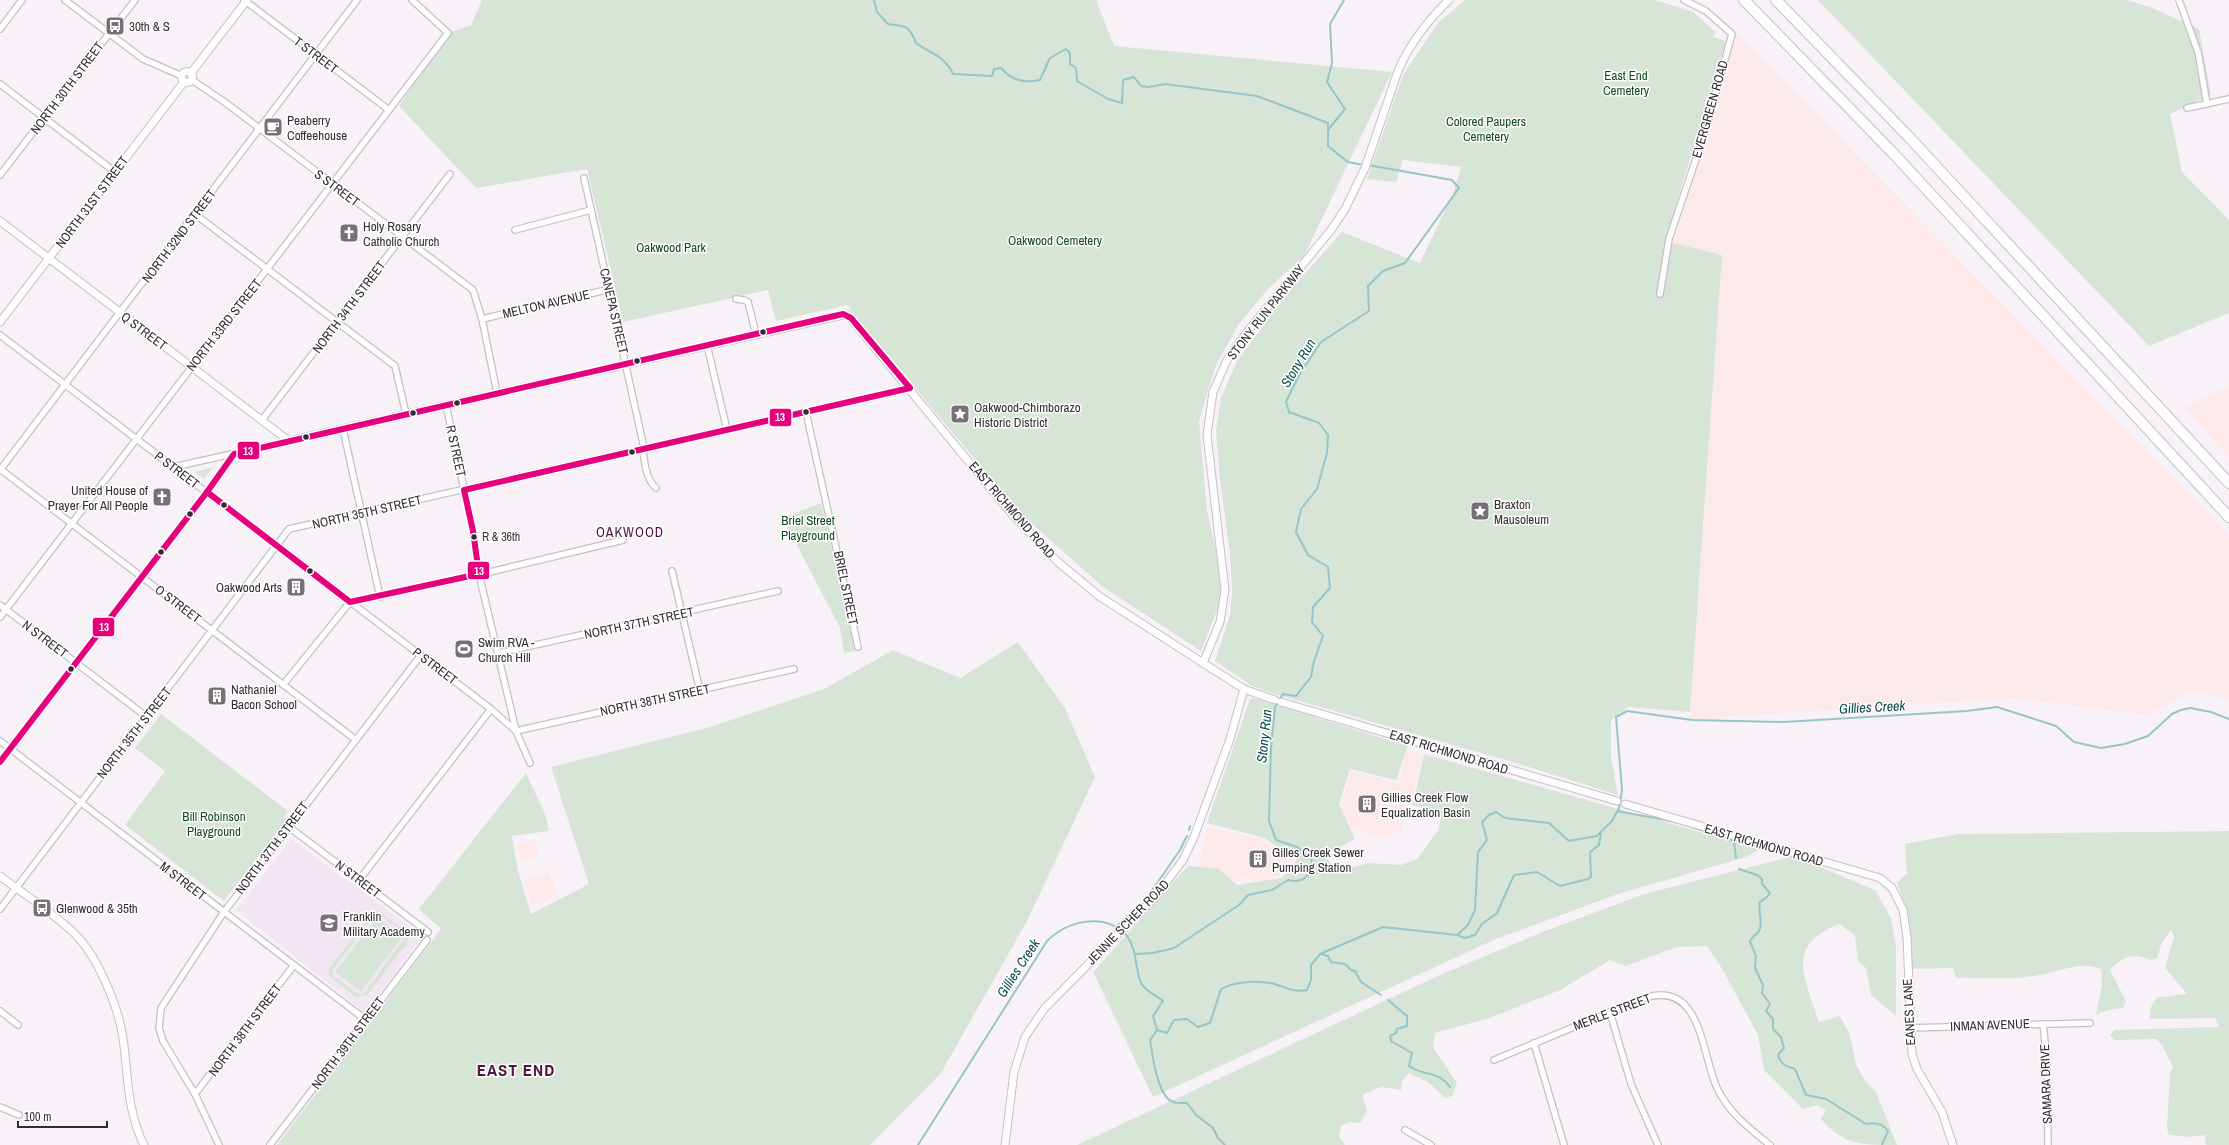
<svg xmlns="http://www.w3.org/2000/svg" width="2229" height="1145" viewBox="0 0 2229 1145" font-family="'Archivo Narrow',sans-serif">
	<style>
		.industrial { fill: #fbeae9 }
		.built { fill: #f2e6f2 }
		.green { fill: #d6e5d6; fill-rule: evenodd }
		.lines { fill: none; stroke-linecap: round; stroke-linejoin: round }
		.stream { stroke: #97c5c9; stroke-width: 2 }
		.minor-casing { stroke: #c4c0c4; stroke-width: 8 }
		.tertiary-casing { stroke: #c4c0c4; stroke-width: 9 }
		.motorway-casing { stroke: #c4c0c4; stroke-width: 12 }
		.minor { stroke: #fefdfe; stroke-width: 5.5 }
		.tertiary { stroke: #fefdfe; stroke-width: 7 }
		.motorway { stroke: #fefdfe; stroke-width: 10 }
		.bus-1-casing { stroke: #fff; stroke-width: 9 }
		.bus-1 { stroke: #e5007d; stroke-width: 6 }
		.bus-dot { fill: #312c31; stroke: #fff; stroke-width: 1.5 }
		.labels { text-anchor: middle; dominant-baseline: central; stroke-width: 3; stroke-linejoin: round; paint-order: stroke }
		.bus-label { font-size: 12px; fill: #312c31; stroke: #fff; text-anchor: start }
		.poi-label { font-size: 13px; fill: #312c31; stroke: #fff; text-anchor: start }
		.street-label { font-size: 13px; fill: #312c31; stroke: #fff }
		.park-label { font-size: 13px; fill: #0e4a1a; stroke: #fff }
		.water-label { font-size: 14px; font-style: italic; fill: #0b4a4d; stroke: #fff }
		.neighbourhood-label { font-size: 14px; letter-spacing: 1px; fill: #4d1540; stroke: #fff }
		.district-label { font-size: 17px; font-weight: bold; letter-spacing: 1px; fill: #4d1540; stroke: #fff }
		.line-badge { stroke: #fff; stroke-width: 1.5 }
		.badge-label { font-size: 11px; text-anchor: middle; font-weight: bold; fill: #fff }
	</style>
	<rect width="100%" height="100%" fill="#f8f2f8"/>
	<!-- industrial -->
	<g class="industrial">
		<path d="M1737 33 2229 535V700L2194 690 2147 715 2015 698 1690 719 1722 255 1673 244Z"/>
		<path d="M2229 386V458L2185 408Z"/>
		<path d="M1407 751 1423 755 1411 799 1407 798 1402 831 1377 838 1351 827 1341 806 1351 770 1399 784Z"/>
		<path d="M1207 827 1257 837 1290 856 1294 862 1285 870 1270 880 1254 881 1244 878 1237 883 1214 870 1199 867Z"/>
		<path d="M535 840 538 856 521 859 518 843Z"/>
		<path d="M549 872 558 897 532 906 524 881Z"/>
	</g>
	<!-- built -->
	<path class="built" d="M291 839 423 936 365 1013 236 910Z"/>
	<!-- green -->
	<g class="green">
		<path d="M482 0H1096L1114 46 1392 72 1304 256 1268 289 1239 324 1216 365 1199 421 1207 511 1225 590 1201 651 1103 587 1022 515 856 318 848 305 776 321 768 290 623 322 587 169 476 188 399 106 448 33 471 25Z"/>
		<path d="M1465 0H1655L1693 12 1716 32 1713 37 1726 41 1665 241 1722 255 1690 712 1628 707 1611 720V756L1618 795 1516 763 1275 694 1252 686 1215 661 1230 615 1232 592 1230 554 1220 479 1216 431 1221 398 1237 361 1291 289 1342 232 1420 263 1453 193 1461 167 1403 160 1396 182 1367 179 1403 75 1438 23Z"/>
		<path d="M1818 0H2128L2152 8 2199 29 2211 95 2170 114 2182 172 2229 220V313L2149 346Z"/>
		<path d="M213 467 204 479 195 472Z"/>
		<path d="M821 503 855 651 844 653 840 628 783 518Z"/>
		<path d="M1018 642 1065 708 1095 777 1027 921 941 1073 870 1145H277L441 929 419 909 526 773 545 814 549 831 512 836 518 871 531 914 589 884 551 767 710 727 824 689 893 650 960 678Z"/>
		<path d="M1253 698 1408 746 1396 780 1350 769 1339 804 1355 839 1325 855 1337 872 1368 863 1401 865 1417 859 1439 829 1441 813 1413 805 1424 754 1760 849 1746 857 1618 894 1496 939 1153 1097 1093 972 1188 866 1219 869 1237 885 1282 878 1297 859 1264 838 1207 823 1250 699Z"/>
		<path d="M161 714 288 811 284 817 287 819 224 901 125 825 165 771 135 748Z"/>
		<path d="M2229 831V1145H2206L2205 1135 2188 1137 2169 1135 2167 1128 2170 1073 2173 1067 2162 1045 2156 1039 2114 1040 2110 1035 2114 1030 2219 1027 2215 1018 2150 1019V1009L2156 998 2187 994 2165 968 2174 937 2171 930 2162 942 2157 958 2152 960C2131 953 2125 955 2110 970L2126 1001 2123 1008 2108 1010 2096 1015 2102 985 2101 969C2079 960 2057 973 2034 976 2009 980 1982 977 1956 978L1953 968 1912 969 1909 917 1897 883 1907 873 1905 844 1958 834Z"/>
		<path d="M1794 856 1875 890 1891 918 1896 946V1016L1871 995 1866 968 1858 961 1855 935 1839 924C1784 946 1805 978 1819 1022L1840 1016 1850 1035 1856 1064 1865 1081 1876 1092 1897 1145C1860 1145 1844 1145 1821 1119L1826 1110 1818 1105 1803 1109 1764 1070 1758 1035 1721 967 1707 946 1677 947 1626 966 1610 960 1560 990 1490 1018 1435 1033 1433 1047 1457 1083 1452 1096 1445 1098 1428 1082 1409 1073 1402 1081 1401 1090 1381 1087 1362 1095 1367 1110 1361 1123 1349 1122 1341 1126 1339 1137 1345 1145H1077L1442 974 1545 931 1644 894Z"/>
		<path d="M374 911H378L406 931 409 936 408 942 367 995 356 997 331 978 328 970ZM375 914H379L404 933 405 937 364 994 359 995 333 976 332 970Z"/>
		<path d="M377 918 402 937 361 991 335 972Z"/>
	</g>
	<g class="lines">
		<!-- stream -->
		<g class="stream">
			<path d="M874 0 877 12 888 24C906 26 909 25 916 43 931 54 945 56 953 74L992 76 994 69 1001 68C1012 81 1024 83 1040 80L1050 58 1066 49 1070 53V64L1076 68 1077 81 1108 99 1122 103 1123 80 1134 77 1141 86 1149 87 1165 84 1257 96 1328 123V130"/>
			<path d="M1344 0 1330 24 1332 63 1327 82 1345 109 1328 130V146L1348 162 1364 165"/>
			<path d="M1617 811 1671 821"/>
			<path d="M1692 827 1734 841 1736 858"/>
			<path d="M1189 830 1190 826"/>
			<path d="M1739 869 1757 875 1762 879V884L1770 893 1767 897 1760 902C1757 912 1764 921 1759 931 1756 936 1752 936 1750 941L1756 956 1755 968 1763 985 1762 993 1770 1004 1766 1011 1773 1019V1029L1781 1037 1784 1048 1778 1055C1781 1065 1786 1066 1795 1069L1806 1095 1826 1099 1866 1124C1875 1122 1883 1124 1888 1131L1882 1145"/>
			<path d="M1151 892 1180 850 1187 836"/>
			<path d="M1116 927 1128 915"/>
			<path d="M1457 935 1465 938 1475 935 1482 924 1497 913 1514 875 1537 872 1560 886 1588 879 1591 877 1590 852 1599 845 1601 832"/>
			<path d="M1135 954 1153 953 1174 948 1239 905 1248 895 1272 890 1288 880C1301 883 1305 879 1313 869L1311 858 1297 847 1276 840 1269 821 1271 749 1275 707 1283 694 1296 696 1311 677 1314 661 1323 636 1312 622 1313 607 1330 588 1328 567 1308 555 1296 532 1301 509 1317 489 1327 453 1328 435 1319 423 1289 412 1286 402 1299 375 1321 342 1369 311 1368 286 1383 271 1405 263 1459 188 1452 180 1368 165"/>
			<path d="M1321 954 1328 956 1331 962 1345 964 1351 970 1355 971 1361 982 1381 995"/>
			<path d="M1388 1000 1407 1016V1026L1397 1029 1396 1033 1390 1036 1391 1041 1412 1053 1409 1066C1423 1076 1439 1071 1450 1087"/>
			<path d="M1157 1030 1150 1040 1151 1046C1153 1060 1158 1094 1171 1101 1176 1104 1181 1103 1187 1103L1196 1115 1213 1128 1218 1138 1225 1145"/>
			<path d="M918 1145 1047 941C1067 921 1105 911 1127 936 1137 949 1135 969 1141 983 1144 990 1157 996 1163 1001L1153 1016 1157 1030 1167 1033 1174 1020 1187 1019 1198 1027 1210 1023 1221 989C1235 981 1259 980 1274 984 1286 987 1294 993 1307 990L1311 980V965L1320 954 1383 927 1457 935 1468 925 1475 910 1478 852 1487 840 1482 822 1489 815 1496 812 1505 818 1549 823 1569 841 1597 836 1612 821 1619 808 1622 790 1616 717 1627 711 1692 720 1784 722 1967 711 1997 707 2056 726 2074 742 2101 748 2125 744 2148 736 2172 714 2181 710 2190 708 2211 712 2229 719"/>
		</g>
		<!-- minor casing -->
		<g class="minor-casing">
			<g id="minor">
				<path d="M65 0 143 59 182 76"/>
				<path d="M244 0 389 110"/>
				<path d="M2179 0 2198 52 2207 104"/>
				<path d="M0 29 22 0"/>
				<path d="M192 80 226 103 473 290 482 319 497 393"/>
				<path d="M0 84 115 172"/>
				<path d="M2187 108 2229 99"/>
				<path d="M0 175 135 0"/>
				<path d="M584 178 643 443C643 456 645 479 656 488"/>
				<path d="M196 215 395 366 406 414"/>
				<path d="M515 230 591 210"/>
				<path d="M1660 294 1669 239 1705 132 1732 34 1706 11 1684 0"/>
				<path d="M736 299 744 300 748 302 756 334"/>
				<path d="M482 319 610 289"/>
				<path d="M0 335 491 709 516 731 530 763"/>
				<path d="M707 345 727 430"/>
				<path d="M446 405 473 531 479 574 516 731 794 669"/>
				<path d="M806 412 858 647"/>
				<path d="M262 420 450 174"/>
				<path d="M343 429 380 597"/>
				<path d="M174 467 289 441"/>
				<path d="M0 469 356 740"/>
				<path d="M0 470 357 0"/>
				<path d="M672 571 700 691"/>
				<path d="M0 605 147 717"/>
				<path d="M0 617 448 33 412 0"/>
				<path d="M499 653 778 591"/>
				<path d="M283 685 350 602 486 573 623 540"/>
				<path d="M0 741 366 1020"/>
				<path d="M0 762 207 492 234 454"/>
				<path d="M289 827 428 932"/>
				<path d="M359 880 491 709"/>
				<path d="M0 909 289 529 910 388"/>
				<path d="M0 1011 18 1025"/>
				<path d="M1610 1012 1631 1084 1658 1145"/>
				<path d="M2043 1024 2047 1059 2048 1145"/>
				<path d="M1909 1028 2090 1023"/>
				<path d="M1534 1043 1564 1145"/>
				<path d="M1494 1060 1644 998C1703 979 1701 1056 1718 1090 1730 1114 1750 1129 1770 1145"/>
				<path d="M195 1094 294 965"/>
				<path d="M0 1107 19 1115"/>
				<path d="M1405 1130 1431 1145"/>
				<path d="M219 1145 195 1094 163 1041 159 1028 161 1008 224 912 421 655"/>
				<path d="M270 1145 427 940"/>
			</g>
		</g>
		<!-- tertiary casing -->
		<g class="tertiary-casing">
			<g id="tertiary">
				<circle cx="187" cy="77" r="5.5"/>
				<path d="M191 73 247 0"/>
				<path d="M0 221 289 441 847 314 1011 513 1058 562 1099 596 1203 663 1244 689 1275 700"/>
				<path d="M0 322 184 82"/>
				<path d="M1203 663 1220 622 1225 590 1207 435 1213 392 1227 360 1247 332 1331 230 1345 209 1365 168 1398 71C1410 43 1427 21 1449 0"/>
				<path d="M1281 702 1617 801"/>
				<path d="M1625 804 1880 878 1892 888 1903 910 1907 938 1912 1054 1917 1069 1942 1112 1953 1145"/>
				<path d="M0 876C25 895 52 912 75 934 98 957 118 1006 123 1038 128 1074 127 1112 144 1145"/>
				<path d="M1005 1145 1014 1072 1025 1037 1044 1009 1155 897 1183 860 1194 837 1230 739 1244 689"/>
			</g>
		</g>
		<!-- motorway casing -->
		<g class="motorway-casing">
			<g id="motorway">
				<path d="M1744 0 1892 152 2229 517"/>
				<path d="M1776 0 1908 136 2229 483"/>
			</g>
		</g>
		<!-- minor -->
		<use href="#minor" class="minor"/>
		<!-- tertiary -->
		<use href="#tertiary" class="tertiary"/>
		<!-- motorway -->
		<use href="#motorway" class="motorway"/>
		<!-- bus-1 casing -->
		<g class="bus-1-casing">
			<g id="bus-1">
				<path d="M843 314 851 318 910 388 464 490 473 531 479 574 350 602 207 492 234 454Z"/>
				<path d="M0 762 207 492"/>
			</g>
		</g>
		<!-- bus-1 -->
		<use href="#bus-1" class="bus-1"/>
	</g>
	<!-- icons -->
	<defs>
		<g id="bus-square" transform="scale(1)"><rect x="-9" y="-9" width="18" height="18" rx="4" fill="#777177" stroke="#fff"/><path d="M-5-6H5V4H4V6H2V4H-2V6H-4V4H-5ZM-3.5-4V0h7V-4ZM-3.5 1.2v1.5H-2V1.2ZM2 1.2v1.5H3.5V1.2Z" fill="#fff"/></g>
		<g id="cafe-square" transform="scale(1)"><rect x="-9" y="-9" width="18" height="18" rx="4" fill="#777177" stroke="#fff"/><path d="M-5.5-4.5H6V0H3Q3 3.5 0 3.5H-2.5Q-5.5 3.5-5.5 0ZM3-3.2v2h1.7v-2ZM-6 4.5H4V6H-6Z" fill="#fff"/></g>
		<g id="church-square" transform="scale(1)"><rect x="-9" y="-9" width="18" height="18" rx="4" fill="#777177" stroke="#fff"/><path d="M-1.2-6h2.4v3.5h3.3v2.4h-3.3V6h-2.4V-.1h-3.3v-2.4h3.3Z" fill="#fff"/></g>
		<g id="sight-square" transform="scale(1)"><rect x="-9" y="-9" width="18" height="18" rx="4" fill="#777177" stroke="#fff"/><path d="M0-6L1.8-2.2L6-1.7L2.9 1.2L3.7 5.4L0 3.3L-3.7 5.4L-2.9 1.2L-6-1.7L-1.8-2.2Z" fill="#fff"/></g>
		<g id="building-square" transform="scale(1)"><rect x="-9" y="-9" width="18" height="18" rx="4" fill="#777177" stroke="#fff"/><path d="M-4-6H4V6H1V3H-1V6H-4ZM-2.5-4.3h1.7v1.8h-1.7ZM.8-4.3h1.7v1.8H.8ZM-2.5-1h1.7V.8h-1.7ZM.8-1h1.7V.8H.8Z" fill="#fff"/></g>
		<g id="stadium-square" transform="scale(1)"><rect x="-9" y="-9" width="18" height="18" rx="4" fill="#777177" stroke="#fff"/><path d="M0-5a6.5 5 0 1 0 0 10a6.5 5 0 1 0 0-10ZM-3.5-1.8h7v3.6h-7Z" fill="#fff"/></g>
		<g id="school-square" transform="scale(1)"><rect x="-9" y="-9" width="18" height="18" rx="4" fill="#777177" stroke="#fff"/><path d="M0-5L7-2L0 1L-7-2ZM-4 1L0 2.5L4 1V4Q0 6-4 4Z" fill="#fff"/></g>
	</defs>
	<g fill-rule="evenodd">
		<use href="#bus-square" x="115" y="26"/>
		<use href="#cafe-square" x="273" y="127"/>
		<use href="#church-square" x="349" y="233"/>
		<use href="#sight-square" x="960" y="414"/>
		<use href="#church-square" x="162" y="497"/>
		<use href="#sight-square" x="1480" y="511"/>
		<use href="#building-square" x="296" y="587"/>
		<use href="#stadium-square" x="464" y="649"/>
		<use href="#building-square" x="217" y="696"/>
		<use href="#building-square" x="1367" y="804"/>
		<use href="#building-square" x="1258" y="859"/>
		<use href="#bus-square" x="42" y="908"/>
		<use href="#school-square" x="329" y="923"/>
	</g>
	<!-- markers -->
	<g class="bus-dot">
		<circle cx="763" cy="332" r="3.5"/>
		<circle cx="637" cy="361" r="3.5"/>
		<circle cx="457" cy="403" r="3.5"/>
		<circle cx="806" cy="412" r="3.5"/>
		<circle cx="413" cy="413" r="3.5"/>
		<circle cx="306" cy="437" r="3.5"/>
		<circle cx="632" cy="452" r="3.5"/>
		<circle cx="224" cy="505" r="3.5"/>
		<circle cx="190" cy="514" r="3.5"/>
		<circle cx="474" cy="537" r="3.5"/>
		<circle cx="161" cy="552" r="3.5"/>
		<circle cx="310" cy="571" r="3.5"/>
		<circle cx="71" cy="669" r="3.5"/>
	</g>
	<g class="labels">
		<!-- bus labels -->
		<g class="bus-label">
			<text x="482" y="537">R &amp; 36th</text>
		</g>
		<!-- poi labels -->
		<g class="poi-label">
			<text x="129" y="26">30th &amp; S</text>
			<text x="287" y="120">Peaberry<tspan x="287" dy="15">Coffeehouse</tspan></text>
			<text x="363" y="226">Holy Rosary<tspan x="363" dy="15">Catholic Church</tspan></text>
			<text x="974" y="407">Oakwood-Chimborazo<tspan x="974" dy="15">Historic District</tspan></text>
			<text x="148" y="490" text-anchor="end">United House of<tspan x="148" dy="15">Prayer For All People</tspan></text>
			<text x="1494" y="504">Braxton<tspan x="1494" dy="15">Mausoleum</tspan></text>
			<text x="282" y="587" text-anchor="end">Oakwood Arts</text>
			<text x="478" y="642">Swim RVA -<tspan x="478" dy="15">Church Hill</tspan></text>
			<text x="231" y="689">Nathaniel<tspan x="231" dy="15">Bacon School</tspan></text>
			<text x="1381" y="797">Gillies Creek Flow<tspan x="1381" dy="15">Equalization Basin</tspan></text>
			<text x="1272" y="852">Gilles Creek Sewer<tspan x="1272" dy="15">Pumping Station</tspan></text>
			<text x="56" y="908">Glenwood &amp; 35th</text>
			<text x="343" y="916">Franklin<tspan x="343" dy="15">Military Academy</tspan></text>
		</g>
		<!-- street labels -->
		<g class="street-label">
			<text transform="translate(316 55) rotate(37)">T STREET</text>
			<text transform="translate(67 88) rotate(-53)">NORTH 30TH STREET</text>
			<text transform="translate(1710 109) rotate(-74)">EVERGREEN ROAD</text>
			<text transform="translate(337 188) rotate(37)">S STREET</text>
			<text transform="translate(92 202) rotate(-53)">NORTH 31ST STREET</text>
			<text transform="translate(179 236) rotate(-53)">NORTH 32ND STREET</text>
			<text transform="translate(546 304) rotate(-13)">MELTON AVENUE</text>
			<text transform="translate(349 307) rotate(-53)">NORTH 34TH STREET</text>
			<text transform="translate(614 311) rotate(77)">CANEPA STREET</text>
			<text transform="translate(1266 312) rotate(-52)">STONY RUN PARKWAY</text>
			<text transform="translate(224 325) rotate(-52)">NORTH 33RD STREET</text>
			<text transform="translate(144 331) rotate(37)">Q STREET</text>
			<text transform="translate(456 451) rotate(78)">R STREET</text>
			<text transform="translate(177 470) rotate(37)">P STREET</text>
			<text transform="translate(1012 510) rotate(49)">EAST RICHMOND ROAD</text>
			<text transform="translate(367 512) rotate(-13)">NORTH 35TH STREET</text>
			<text transform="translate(846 588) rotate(78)">BRIEL STREET</text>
			<text transform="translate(178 604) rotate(37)">O STREET</text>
			<text transform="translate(639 623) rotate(-12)">NORTH 37TH STREET</text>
			<text transform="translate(45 639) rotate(37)">N STREET</text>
			<text transform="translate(435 666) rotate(37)">P STREET</text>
			<text transform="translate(655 700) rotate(-12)">NORTH 38TH STREET</text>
			<text transform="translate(134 733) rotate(-52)">NORTH 35TH STREET</text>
			<text transform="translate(1449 752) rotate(17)">EAST RICHMOND ROAD</text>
			<text transform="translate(1764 845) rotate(16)">EAST RICHMOND ROAD</text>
			<text transform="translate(272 848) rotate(-53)">NORTH 37TH STREET</text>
			<text transform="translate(358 879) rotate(37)">N STREET</text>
			<text transform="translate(183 881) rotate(37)">M STREET</text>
			<text transform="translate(1128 922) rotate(-46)">JENNIE SCHER ROAD</text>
			<text transform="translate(1612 1012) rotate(-21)">MERLE STREET</text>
			<text transform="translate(1909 1012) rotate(-93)">EANES LANE</text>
			<text transform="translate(1990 1025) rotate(-2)">INMAN AVENUE</text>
			<text transform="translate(245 1030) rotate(-53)">NORTH 38TH STREET</text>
			<text transform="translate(348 1043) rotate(-53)">NORTH 39TH STREET</text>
			<text transform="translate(2046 1084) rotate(-92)">SAMARA DRIVE</text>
		</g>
		<!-- park labels -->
		<g class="park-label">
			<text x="1626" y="75">East End<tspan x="1626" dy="15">Cemetery</tspan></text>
			<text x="1486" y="121">Colored Paupers<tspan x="1486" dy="15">Cemetery</tspan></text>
			<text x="1055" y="240">Oakwood Cemetery</text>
			<text x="671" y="247">Oakwood Park</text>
			<text x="808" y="520">Briel Street<tspan x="808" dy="15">Playground</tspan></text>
			<text x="214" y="816">Bill Robinson<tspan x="214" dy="15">Playground</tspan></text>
		</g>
		<!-- water labels -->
		<g class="water-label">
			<text transform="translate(1298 363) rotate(-59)">Stony Run</text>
			<text transform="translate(1872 707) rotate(-3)">Gillies Creek</text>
			<text transform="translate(1264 736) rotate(-84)">Stony Run</text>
			<text transform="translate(1018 968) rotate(-57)">Gillies Creek</text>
		</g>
		<!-- neighbourhood labels -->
		<g class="neighbourhood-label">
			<text x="630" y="532">OAKWOOD</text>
		</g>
		<!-- district labels -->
		<g class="district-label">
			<text x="516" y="1069">EAST END</text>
		</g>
	</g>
	<g class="line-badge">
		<rect x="769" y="408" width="23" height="19" rx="4" fill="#e5007d"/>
		<rect x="237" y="441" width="23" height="19" rx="4" fill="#e5007d"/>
		<rect x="467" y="561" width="23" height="19" rx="4" fill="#e5007d"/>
		<rect x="92" y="617" width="23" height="20" rx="4" fill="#e5007d"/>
	</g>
	<g class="badge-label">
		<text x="780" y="421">13</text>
		<text x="248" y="455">13</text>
		<text x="479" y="575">13</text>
		<text x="104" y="631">13</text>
	</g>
	<!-- scale -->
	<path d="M18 1121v6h89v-6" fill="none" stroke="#312c31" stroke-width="2"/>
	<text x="24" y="1121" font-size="12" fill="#312c31" stroke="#ffffff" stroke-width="3" paint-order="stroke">100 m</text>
</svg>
